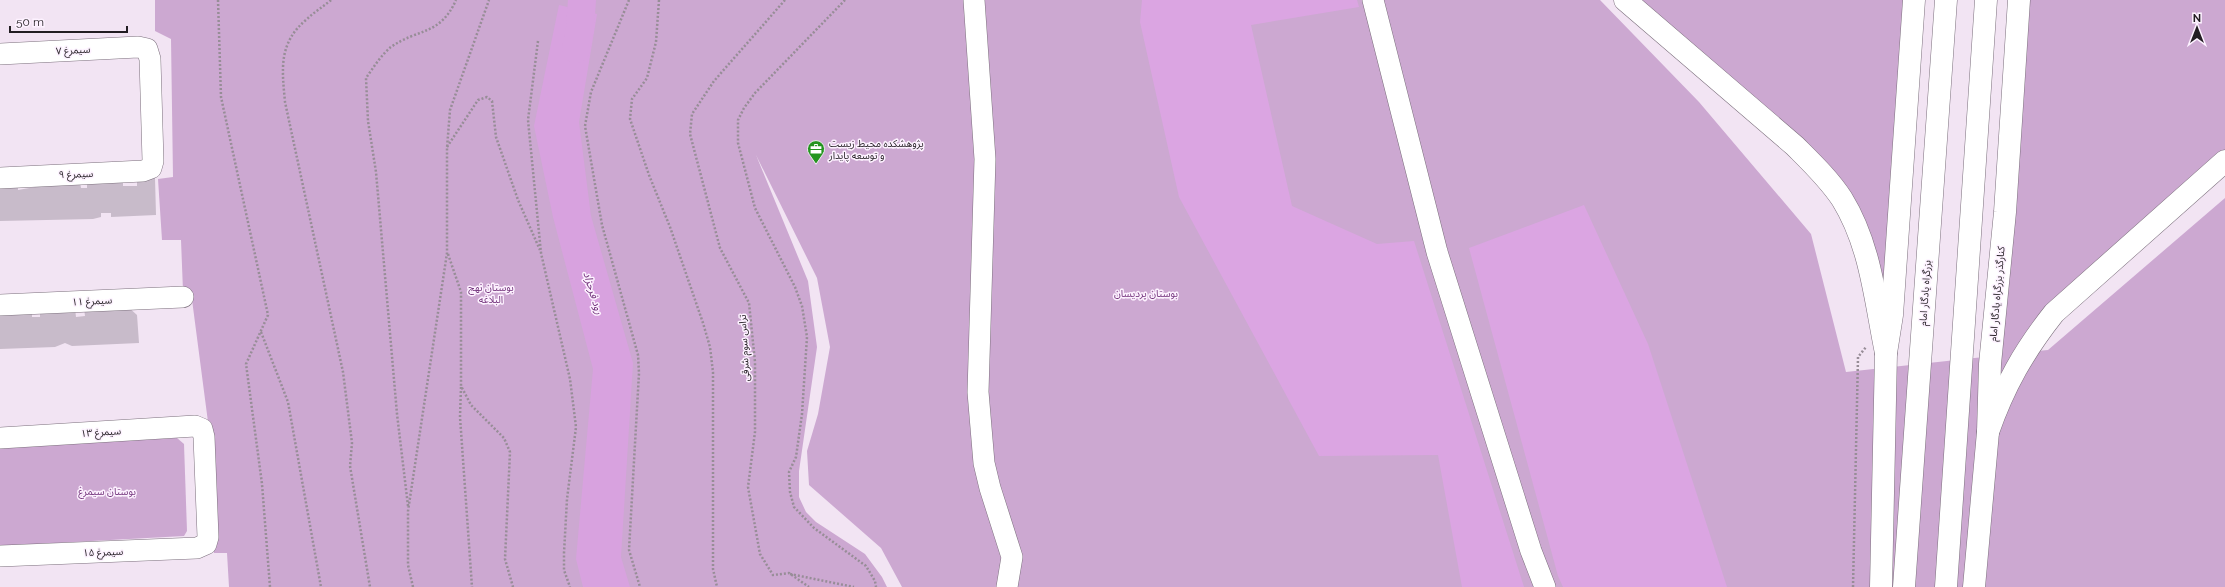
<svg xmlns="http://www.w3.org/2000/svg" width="2225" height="587" viewBox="0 0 2225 587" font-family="Raleway,'Noto Sans Arabic',sans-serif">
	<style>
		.green { fill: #cca8d1 }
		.forest { fill: #dba5e2 }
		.water { fill: #d8a2df }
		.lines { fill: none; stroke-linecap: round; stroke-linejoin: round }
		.river { stroke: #d8a2df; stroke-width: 28 }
		.building { fill: #c8bbca }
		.minor-casing { stroke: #7c707d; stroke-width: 22 }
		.major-casing { stroke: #7c707d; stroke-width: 23 }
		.highway-casing { stroke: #7c707d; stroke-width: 23 }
		.path { stroke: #978d97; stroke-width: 2.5; stroke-dasharray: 2 2; stroke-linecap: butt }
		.minor { stroke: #fff; stroke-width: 21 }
		.major { stroke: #fff; stroke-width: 22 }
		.highway { stroke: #fff; stroke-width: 22 }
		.labels { text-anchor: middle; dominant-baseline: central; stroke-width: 3; stroke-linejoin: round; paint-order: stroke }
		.street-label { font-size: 10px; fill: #221d22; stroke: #fdf2ff }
		.poi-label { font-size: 10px; fill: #221d22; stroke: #fdf2ff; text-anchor: start }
		.park-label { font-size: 10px; fill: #74357d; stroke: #fdf2ff }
		.water-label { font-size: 11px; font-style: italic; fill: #72337b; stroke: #fdf2ff }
	</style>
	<rect width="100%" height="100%" fill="#f2e4f3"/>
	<!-- green -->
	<g class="green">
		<path d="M155 0H1600L1699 102 1811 234 1846 372 2002 355 2025 0H2225V150L2189 182 2014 353 2048 350 2225 198V587H902L881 548 809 485 807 451 818 414 830 347 817 278 756 155 808 281 817 347 799 471V497L806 512 816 522 865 554 882 577 887 587H229L227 553H214L208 422 191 292 183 291 181 240H162L158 179 173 177 171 39 155 31Z"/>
		<path d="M1636 0H1905L1885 325 1862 221Z"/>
		<path d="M177 438 184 444 187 531 184 536 0 546V446Z"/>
	</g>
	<!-- forest -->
	<g class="forest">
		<path d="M1142 0H1357L1359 7 1251 25 1292 206 1377 244 1414 241 1524 587H1462L1438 455 1319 456 1179 197 1140 22Z"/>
		<path d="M1584 205 1648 344 1727 587H1563L1558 576 1469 248Z"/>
	</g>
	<!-- water -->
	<path class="water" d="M559 5 597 14 579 122 591 216 633 363 621 557 630 587H583L576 559 593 369 553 217 534 126Z"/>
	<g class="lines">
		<!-- river -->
		<path class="river" d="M576 49 580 28 582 0"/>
	</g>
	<!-- building -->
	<g class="building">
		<path d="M155 178 156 215 111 217V213H101V217L93 219 0 221V185L18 184V190L35 187V183L80 182 81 188H87V180L123 179V186H137V179Z"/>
		<path d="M128 307 137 315 139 343 72 346 65 343 55 347 0 349V312L32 311V317H40V310L75 308 76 317 85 316 84 308Z"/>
	</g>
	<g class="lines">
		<!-- minor casing -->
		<g class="minor-casing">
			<g id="minor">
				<path d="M974 0 985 159 978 392 984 463 990 488 1012 557 1007 587"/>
				<path d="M1373 0 1437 252 1531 551 1545 587"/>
				<path d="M0 54 138 47 147 49 150 59 153 161 151 168 143 171 0 178"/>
				<path d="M0 305 183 297"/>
				<path d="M0 438 195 426 202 429 204 437 208 537 206 544 197 548 0 556"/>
			</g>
		</g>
		<!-- major casing -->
		<g class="major-casing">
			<g id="major">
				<path d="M1881 587 1886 353 1892 315 1914 0"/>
				<path d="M1974 587 1988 432 1990 364 2005 212 2019 0"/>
			</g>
		</g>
		<!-- highway casing -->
		<g class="highway-casing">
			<g id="highway">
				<path d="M1625 0 1795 146C1811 162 1829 179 1842 199 1871 246 1875 300 1886 353"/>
				<path d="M1988 432C2004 386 2024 351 2054 313L2225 161"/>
				<path d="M1904 587 1946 0"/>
				<path d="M1946 587 1986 0"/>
			</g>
		</g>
		<!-- path -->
		<g class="path">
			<path d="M218 0 221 97 268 315 246 364 262 484 270 587"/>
			<path d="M331 0C323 7 314 12 307 19 278 43 282 69 285 102L343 372 352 443 350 466 370 587"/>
			<path d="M629 0 591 92 585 126 602 225 638 355 639 373 629 550 640 587"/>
			<path d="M659 0 656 42 647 78 632 99 630 119 649 175 670 227 703 323 710 347 713 372V569L717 587"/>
			<path d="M785 0 714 81 692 114 690 134 720 248 749 303 755 362V432L748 487 760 554 773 575 789 573 809 587"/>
			<path d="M845 0 755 93 744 108 738 120V143L755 208 795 287 802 306 807 337 802 414 796 457 789 472 790 492 794 507 814 528 866 566 875 581 876 587"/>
			<path d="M538 41 528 120 541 253 570 379 576 427 567 499 564 553V570L570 587"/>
			<path d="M447 147 478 100 487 97 492 101 496 137 518 200 540 250"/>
			<path d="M448 254 461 292V386L471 405 504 438 510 452 505 559 513 587"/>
			<path d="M261 332 288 402 321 587"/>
			<path d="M461 387 460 417 472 587"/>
			<path d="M408 506 397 414 376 172 368 121 366 78C373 68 382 54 391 47 418 28 440 36 456 0"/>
			<path d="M790 574 854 587"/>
			<path d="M413 587 408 565V511L447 253V148L450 110 489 0"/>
			<path d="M1853 587 1858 357 1866 347"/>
		</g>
		<!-- minor -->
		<use href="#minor" class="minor"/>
		<!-- major -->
		<use href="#major" class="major"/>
		<!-- highway -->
		<use href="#highway" class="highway"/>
	</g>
	<!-- icons -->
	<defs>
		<g id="office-pin" transform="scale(0.9)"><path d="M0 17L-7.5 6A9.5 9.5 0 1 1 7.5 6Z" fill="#24941f" stroke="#fdf2ff"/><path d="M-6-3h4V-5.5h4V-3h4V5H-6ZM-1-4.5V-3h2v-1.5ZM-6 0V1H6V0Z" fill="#fff"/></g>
	</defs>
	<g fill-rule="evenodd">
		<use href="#office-pin" x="816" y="149"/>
	</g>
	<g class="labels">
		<!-- street labels -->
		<g class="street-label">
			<text transform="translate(73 50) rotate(-3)">سیمرغ ۷</text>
			<text transform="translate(76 174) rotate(-2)">سیمرغ ۹</text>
			<text transform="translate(1925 293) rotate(-86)">بزرگراه یادگار امام</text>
			<text transform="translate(1997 294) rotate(-85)">کنارگذر بزرگراه یادگار امام</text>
			<text transform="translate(92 301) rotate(-3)">سیمرغ ۱۱</text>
			<text transform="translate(744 348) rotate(-93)">تراس سوم شرقی</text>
			<text transform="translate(101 432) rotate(-4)">سیمرغ ۱۳</text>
			<text transform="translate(103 552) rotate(-2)">سیمرغ ۱۵</text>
		</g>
		<!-- poi labels -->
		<g class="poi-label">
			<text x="829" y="143">پژوهشکده محیط زیست<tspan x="829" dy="12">و توسعه پایدار</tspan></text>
		</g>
		<!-- park labels -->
		<g class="park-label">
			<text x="491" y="287">بوستان نهج<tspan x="491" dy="12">البلاغه</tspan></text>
			<text x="1146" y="293">بوستان پردیسان</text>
			<text x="107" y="491">بوستان سیمرغ</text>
		</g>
		<!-- water labels -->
		<g class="water-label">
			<text transform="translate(593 293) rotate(73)">رود فرحزاد</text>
		</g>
	</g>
	<!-- north arrow -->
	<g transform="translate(2197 28)" stroke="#fdf2ff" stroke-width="3" paint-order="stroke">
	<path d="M0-3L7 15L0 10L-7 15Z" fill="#221d22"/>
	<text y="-6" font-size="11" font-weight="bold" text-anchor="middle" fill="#221d22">N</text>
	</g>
	<!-- scale -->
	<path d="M10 26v6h117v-6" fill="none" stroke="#221d22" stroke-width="2"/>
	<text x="16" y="26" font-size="12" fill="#221d22" stroke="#fdf2ff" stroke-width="3" paint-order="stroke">50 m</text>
</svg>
